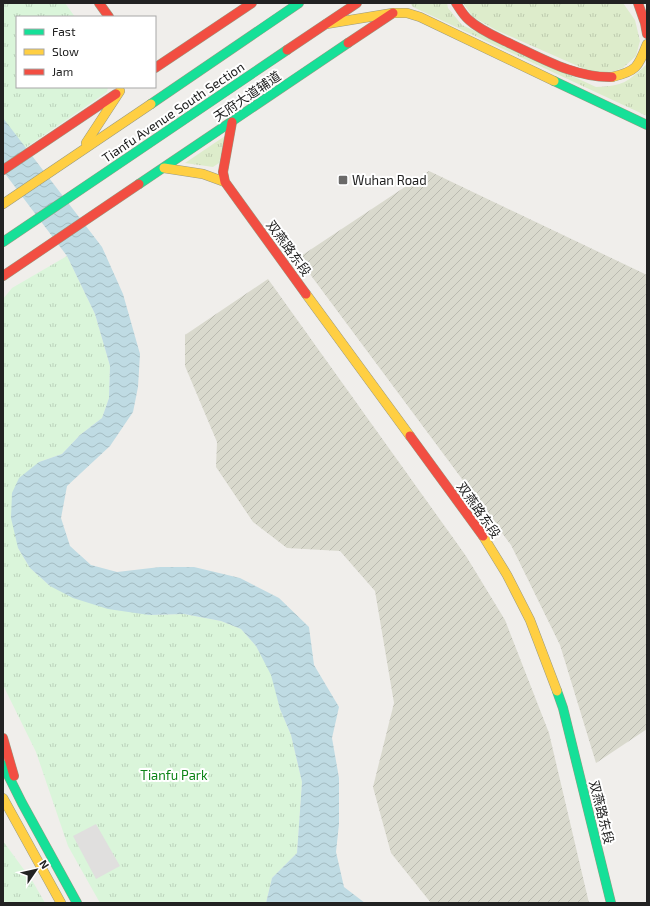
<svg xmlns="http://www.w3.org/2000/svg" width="650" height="906" viewBox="0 0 650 906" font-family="'Exo 2','Noto Sans SC',sans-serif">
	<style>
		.construction { fill: url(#construction-furrows) }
		.grass { fill: url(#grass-tufts) }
		.park { fill: url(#park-tufts) }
		.parking { fill: #e0dfde }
		.water { fill: url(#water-waves) }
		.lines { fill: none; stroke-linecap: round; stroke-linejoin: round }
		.fast-casing { stroke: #999a82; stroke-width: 10 }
		.slow-casing { stroke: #999a82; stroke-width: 10 }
		.jam-casing { stroke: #999a82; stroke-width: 10 }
		.fast { stroke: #16e098; stroke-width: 9 }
		.slow { stroke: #ffcf43; stroke-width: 9 }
		.jam { stroke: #f24e42; stroke-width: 9 }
		.poi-dot { fill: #6a6968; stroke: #fff; stroke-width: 1.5 }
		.labels { text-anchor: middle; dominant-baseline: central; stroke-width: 4; stroke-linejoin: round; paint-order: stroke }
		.street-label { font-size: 13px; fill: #222; stroke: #fff }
		.poi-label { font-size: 13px; fill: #222; stroke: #fff; text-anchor: start }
		.park-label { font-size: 13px; fill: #0c8416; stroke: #fff }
	</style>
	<defs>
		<pattern id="construction-furrows" width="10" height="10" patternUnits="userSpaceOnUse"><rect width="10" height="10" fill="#d9d9cd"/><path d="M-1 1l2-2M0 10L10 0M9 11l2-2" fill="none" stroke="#babab0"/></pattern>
		<pattern id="grass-tufts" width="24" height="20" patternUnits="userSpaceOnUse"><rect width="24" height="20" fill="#ddeccb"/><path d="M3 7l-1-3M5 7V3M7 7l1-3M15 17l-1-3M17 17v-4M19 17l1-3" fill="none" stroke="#bdcaae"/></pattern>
		<pattern id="park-tufts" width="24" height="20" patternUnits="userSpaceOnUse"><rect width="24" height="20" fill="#daf5da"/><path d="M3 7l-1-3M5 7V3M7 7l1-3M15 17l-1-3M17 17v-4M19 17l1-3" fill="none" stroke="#bbd2bb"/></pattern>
		<pattern id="water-waves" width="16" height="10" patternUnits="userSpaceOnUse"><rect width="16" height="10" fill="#bfdbe3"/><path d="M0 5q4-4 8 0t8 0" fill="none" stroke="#a4bcc2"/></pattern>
	</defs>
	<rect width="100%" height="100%" fill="#f0eeeb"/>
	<!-- construction -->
	<g class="construction">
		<path d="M429 171 647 275V729L596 763 560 645 511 545 298 258Z"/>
		<path d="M268 279 466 556 505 620 549 733 589 903H431L391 853 373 787 394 703 375 591 340 551 287 548 253 522 216 467 217 442 185 366V335Z"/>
	</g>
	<!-- grass -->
	<g class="grass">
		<path d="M410 3H447L448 8 462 25 596 87C624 86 627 82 647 64V116L413 7Z"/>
		<path d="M463 3H623L635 20 640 41 636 56 623 68 609 73 589 71 496 30 473 17Z"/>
		<path d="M225 136 219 163 213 167 185 163Z"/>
	</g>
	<!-- park -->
	<g class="park">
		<path d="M3 3H65L75 17H17V87H108L107 92 3 163Z"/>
		<path d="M67 256 95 314 110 366 109 398 102 418 80 435 62 454 39 462 18 548 30 568 50 586 149 615 184 614 221 621 241 629 256 646 272 675 280 709 291 735 302 782 297 853 272 878 266 903H100L68 846 36 752 3 685V299L12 288Z"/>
		<path d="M3 841 33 882 45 903H3Z"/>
	</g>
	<!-- parking -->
	<path class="parking" d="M96 824 120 866 96 879 73 836Z"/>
	<!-- water -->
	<path class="water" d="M3 118 102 247 123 294 140 354 138 387 133 412 110 446 67 486 61 518 70 546 91 565 117 572 160 567H194L240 578 279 598 309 627 314 665 339 707 332 738 339 778V824L336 852 344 887 365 903H266L272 878 297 853 302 782 291 735 280 709 271 675 256 646 241 629 221 621 184 614 149 615 108 609 73 598 50 586 30 568 18 548 11 518 12 493 19 478 39 462 62 454 80 435 102 418 109 398 110 366 95 314 67 256 3 171Z"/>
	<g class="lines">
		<!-- fast casing -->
		<g class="fast-casing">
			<g id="fast">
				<path d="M554 81 647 125"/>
				<path d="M151 104 299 3"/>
				<path d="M139 184 348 43"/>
				<path d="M3 242 287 50"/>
				<path d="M557 691 563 708 611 903"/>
				<path d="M3 765 22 803 77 903"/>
			</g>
		</g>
		<!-- slow casing -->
		<g class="slow-casing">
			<g id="slow">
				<path d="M326 24 393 13H407L420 17 554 81"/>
				<path d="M612 77C637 71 638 67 647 44"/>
				<path d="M86 143 120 91"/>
				<path d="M164 168 203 174 225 182"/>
				<path d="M3 204 151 104"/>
				<path d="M306 294 410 436"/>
				<path d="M483 536 507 575 530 620 557 691"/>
				<path d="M3 798 61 903"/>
			</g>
		</g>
		<!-- jam casing -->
		<g class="jam-casing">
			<g id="jam">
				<path d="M99 3 109 17"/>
				<path d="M456 3C460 9 463 15 469 20 481 31 497 37 511 44 543 59 576 78 612 77"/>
				<path d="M638 3 645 23 647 34"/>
				<path d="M348 43 393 13"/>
				<path d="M287 50 357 3"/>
				<path d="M155 68 252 3"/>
				<path d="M232 122 223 172 225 182 306 294"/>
				<path d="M3 170 116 94"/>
				<path d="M3 276 139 184"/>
				<path d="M410 436 483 536"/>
				<path d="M3 738 14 776"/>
			</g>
		</g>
		<!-- fast -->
		<use href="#fast" class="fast"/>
		<!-- slow -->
		<use href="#slow" class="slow"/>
		<!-- jam -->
		<use href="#jam" class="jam"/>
	</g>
	<!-- markers -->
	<rect class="poi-dot" x="338" y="175" width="10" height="10" rx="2"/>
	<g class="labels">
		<!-- street labels -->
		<g class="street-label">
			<text transform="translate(247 96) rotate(-34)">天府大道辅道</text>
			<text transform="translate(173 112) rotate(-34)">Tianfu Avenue South Section</text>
			<text transform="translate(289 248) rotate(54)">双燕路东段</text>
			<text transform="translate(479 510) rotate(55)">双燕路东段</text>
			<text transform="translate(602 812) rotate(76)">双燕路东段</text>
		</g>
		<!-- poi labels -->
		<g class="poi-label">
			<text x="352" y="180">Wuhan Road</text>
		</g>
		<!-- park labels -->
		<g class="park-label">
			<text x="174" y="775">Tianfu Park</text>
		</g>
	</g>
	<!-- border -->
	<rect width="650" height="906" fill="none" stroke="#222222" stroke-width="8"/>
	<!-- legend -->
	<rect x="16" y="16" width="140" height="72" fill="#ffffff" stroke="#a7a7a7"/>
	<rect x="24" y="29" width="20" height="6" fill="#16e098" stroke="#a7a7a7"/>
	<text x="52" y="36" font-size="12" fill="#222222">Fast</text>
	<rect x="24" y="49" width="20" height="6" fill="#ffcf43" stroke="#a7a7a7"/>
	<text x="52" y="56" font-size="12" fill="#222222">Slow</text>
	<rect x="24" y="69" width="20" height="6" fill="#f24e42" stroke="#a7a7a7"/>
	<text x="52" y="76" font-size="12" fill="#222222">Jam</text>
	<!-- north arrow -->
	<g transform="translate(36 870) rotate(56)" stroke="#ffffff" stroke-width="3" paint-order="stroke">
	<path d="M0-3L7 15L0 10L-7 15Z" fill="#222222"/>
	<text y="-6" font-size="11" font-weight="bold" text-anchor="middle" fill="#222222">N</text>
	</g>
</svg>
